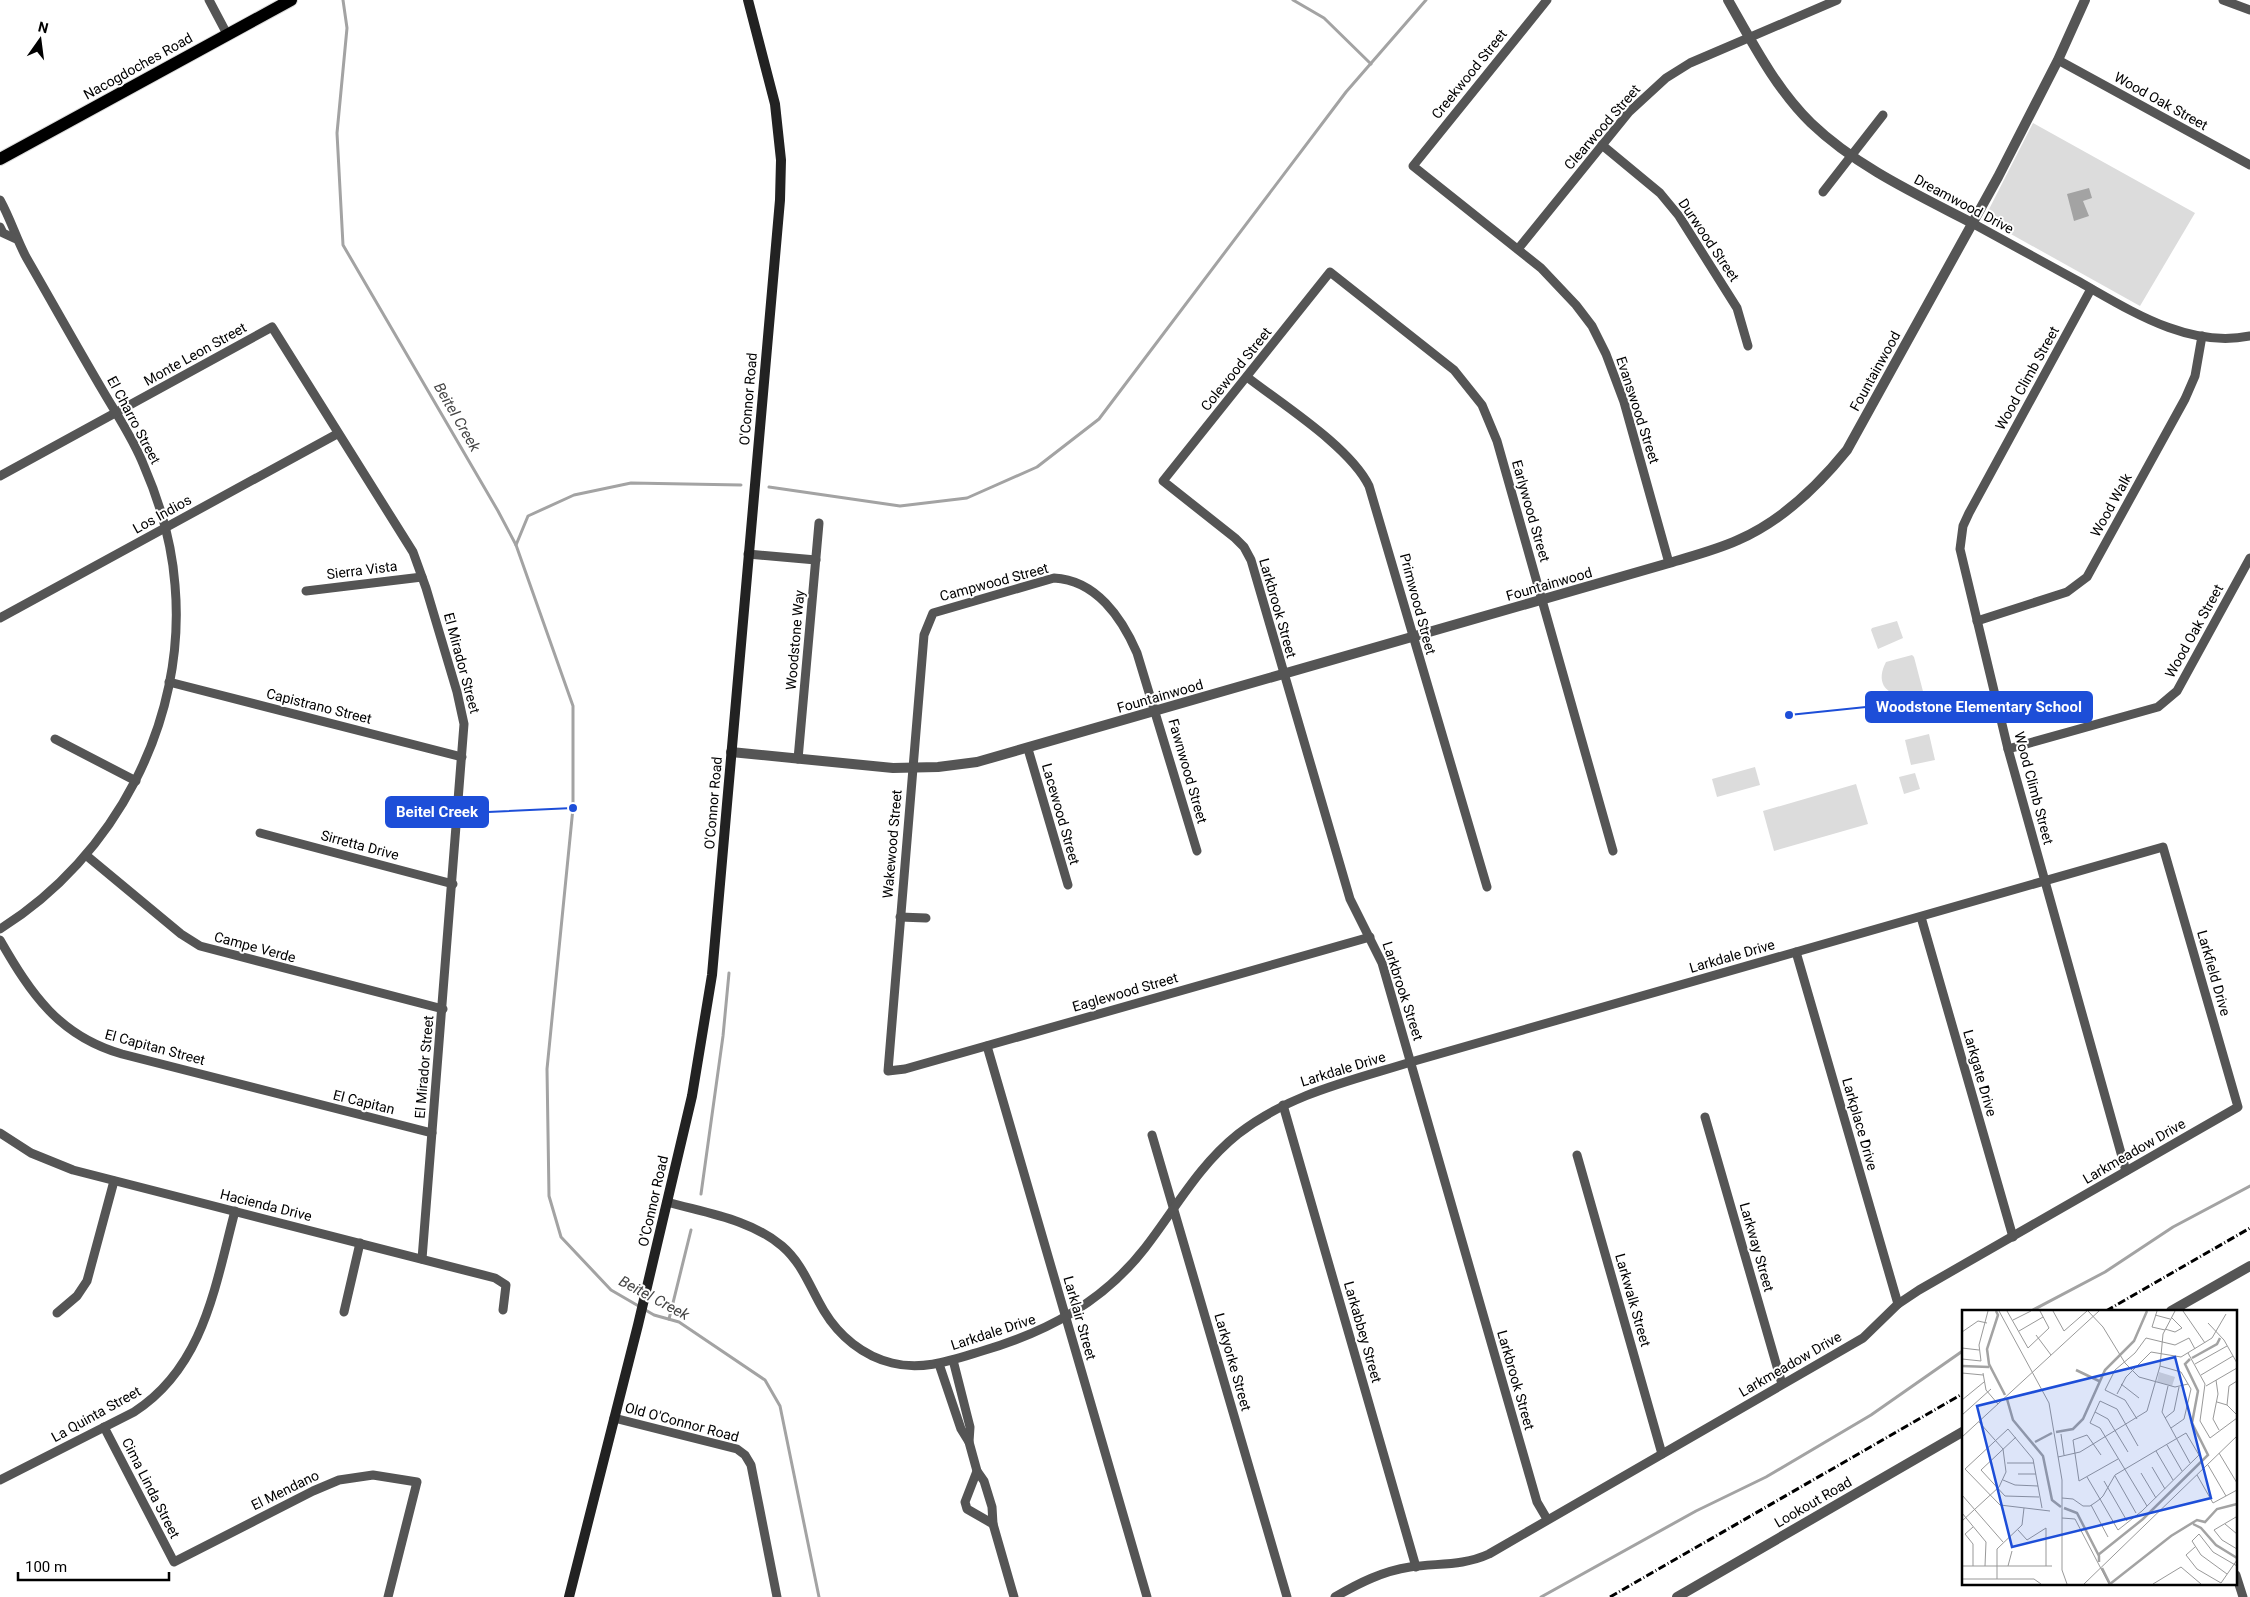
<svg xmlns="http://www.w3.org/2000/svg" width="2250" height="1597" viewBox="0 0 2250 1597" font-family="Roboto,sans-serif">
	<style>
		.green { fill: #dcdcdc }
		.water { fill: #a3a3a3 }
		.lines { fill: none; stroke-linecap: round; stroke-linejoin: round }
		.stream { stroke: #a3a3a3; stroke-width: 3 }
		.primary-casing { stroke: #dbdbdb; stroke-width: 14 }
		.minor { stroke: #555; stroke-width: 9 }
		.tertiary { stroke: #555; stroke-width: 10 }
		.secondary { stroke: #222; stroke-width: 10 }
		.primary { stroke: #000; stroke-width: 12 }
		.rail { stroke: #000; stroke-width: 3; stroke-dasharray: 8 2.5 1 2.5; stroke-linecap: butt }
		.labels { text-anchor: middle; dominant-baseline: central; stroke-width: 4; stroke-linejoin: round; paint-order: stroke }
		.street-label { font-size: 14px; fill: #000; stroke: #fff }
		.water-label { font-size: 15px; font-style: italic; fill: #444; stroke: #fff }
		.inset-river { fill: none; stroke: #a3a3a3; stroke-width: 2.5 }
		.inset-road { fill: none; stroke: #999; stroke-width: 1 }
		.view { fill: #1d4ed8; fill-opacity: 0.15; stroke: #1d4ed8; stroke-width: 2.5 }
		.inset-edge { fill: none; stroke: #000; stroke-width: 2.5 }
		.leader { fill: none; stroke: #1d4ed8; stroke-width: 2 }
		.callout-dot { fill: #1d4ed8; stroke: #fff; stroke-width: 2 }
		.callout { fill: #1d4ed8; stroke: #1d4ed8; stroke-width: 2 }
		.callout-label { font-size: 15px; text-anchor: middle; font-weight: bold; fill: #fff }
	</style>
	<rect width="100%" height="100%" fill="#fff"/>
	<!-- green -->
	<g class="green">
		<path d="M2033 123 2195 213 2140 306 1984 219Z"/>
		<path d="M1897 621 1903 638 1878 649 1871 630 1872 628Z"/>
		<path d="M1912 655 1914 657 1930 718 1914 723 1911 721 1904 696C1884 694 1876 681 1886 662Z"/>
		<path d="M1929 734 1935 760 1911 765 1905 740Z"/>
		<path d="M1755 767 1760 785 1717 797 1712 779Z"/>
		<path d="M1915 773 1920 789 1904 794 1899 777Z"/>
		<path d="M1856 784 1868 824 1774 851 1763 811Z"/>
	</g>
	<!-- water -->
	<path class="water" d="M2089 188 2092 198 2083 201 2089 216 2074 221 2067 194Z"/>
	<g class="lines">
		<!-- stream -->
		<g class="stream">
			<path d="M343 0 347 28 337 133 343 245 498 511 516 545 573 706V808L547 1069 549 1196 561 1237 611 1290 654 1315 679 1322 765 1380 780 1406 819 1597"/>
			<path d="M1293 0 1324 18 1371 64"/>
			<path d="M769 487 900 506 967 498 1037 467 1099 419 1346 92 1426 0"/>
			<path d="M516 545 528 516 574 495 631 483 741 485"/>
			<path d="M701 1194 723 1036 729 973"/>
			<path d="M2031 1311 2105 1272 2173 1227 2250 1186"/>
			<path d="M669 1319 691 1230"/>
			<path d="M1541 1597 1696 1511 1766 1477 1871 1415 1964 1350"/>
		</g>
		<!-- primary casing -->
		<g class="primary-casing">
			<path id="primary" d="M0 159 291 0"/>
		</g>
		<!-- minor -->
		<g class="minor">
			<path d="M209 0 227 34"/>
			<path d="M1547 0 1413 166 1541 268 1576 305 1592 326 1606 354 1624 402 1669 563"/>
			<path d="M2223 0 2250 10"/>
			<path d="M2058 60 2250 165"/>
			<path d="M1602 145 1660 193 1679 216 1737 308 1748 346"/>
			<path d="M1823 192 1883 115"/>
			<path d="M0 200C11 220 16 238 26 257 52 302 77 347 103 391 117 415 134 440 144 466 160 503 172 545 175 585 187 721 115 857 0 929"/>
			<path d="M1972 223C2006 242 2041 261 2076 280 2128 309 2187 349 2250 336"/>
			<path d="M0 227 3 233 16 239"/>
			<path d="M1518 249 1629 112 1666 78 1690 63 1837 0"/>
			<path d="M2091 289 1969 513 1963 526 1960 549 2008 749 2126 1171"/>
			<path d="M1247 377C1283 405 1350 447 1369 486L1487 887"/>
			<path d="M0 476 272 327 413 552 426 588 457 692 464 724 422 1259"/>
			<path d="M748 554 816 560"/>
			<path d="M306 591 422 577"/>
			<path d="M0 618 337 434"/>
			<path d="M1977 621 2067 592 2087 577 2185 399 2195 376 2202 336"/>
			<path d="M169 682 462 757"/>
			<path d="M55 739 136 781"/>
			<path d="M1028 749 1068 885"/>
			<path d="M2008 749 2158 707 2177 691 2250 558"/>
			<path d="M798 759 819 523"/>
			<path d="M260 833 453 884"/>
			<path d="M1197 851 1137 653C1122 618 1096 580 1054 578L933 613 924 635 888 1071 905 1069 1370 937"/>
			<path d="M87 856 181 934 200 946 443 1009"/>
			<path d="M900 917 926 918"/>
			<path d="M1921 917 2013 1237"/>
			<path d="M0 940C31 994 59 1036 122 1054L432 1133"/>
			<path d="M1796 952 1898 1304"/>
			<path d="M987 1046 1147 1597"/>
			<path d="M1283 1105 1416 1567"/>
			<path d="M1705 1117 1782 1384"/>
			<path d="M0 1133 31 1153 73 1170 495 1278 506 1285 503 1310"/>
			<path d="M1152 1135 1287 1597"/>
			<path d="M1577 1155 1662 1454"/>
			<path d="M667 1202C706 1213 750 1219 782 1246 803 1264 810 1288 824 1311 839 1336 863 1356 892 1363 923 1371 952 1360 982 1351 1047 1332 1103 1302 1145 1248 1176 1208 1198 1166 1238 1134 1289 1094 1350 1081 1411 1062L2163 847 2238 1107 1919 1290 1898 1304 1863 1338 1489 1554C1463 1566 1438 1563 1410 1567 1383 1571 1359 1583 1335 1597"/>
			<path d="M344 1312 360 1243"/>
			<path d="M57 1313 77 1296 87 1281 114 1181"/>
			<path d="M953 1360 970 1427 969 1442"/>
			<path d="M939 1364 961 1429 969 1442 977 1471 984 1481 992 1507 993 1524 1014 1597"/>
			<path d="M614 1418 737 1449 745 1455 751 1465 777 1597"/>
			<path d="M104 1427 174 1562 313 1491 339 1480 373 1475 417 1482 388 1597"/>
			<path d="M977 1471 965 1502 967 1509 993 1524"/>
			<path d="M0 1480 134 1412C204 1367 215 1286 235 1211"/>
			<path d="M1547 1519 1537 1502 1382 963 1350 899 1251 560 1244 547 1235 538 1163 481 1330 272 1454 370 1482 405 1497 441 1613 851"/>
			<path d="M2236 1575 2243 1597"/>
		</g>
		<!-- tertiary -->
		<g class="tertiary">
			<path d="M1728 0C1752 42 1776 89 1811 123 1857 167 1916 194 1972 223"/>
			<path d="M731 752 893 768 938 767 977 762 1669 563C1692 556 1716 550 1738 540 1782 521 1817 487 1847 450L1998 177 2058 60 2085 0"/>
			<path d="M2171 1311 2250 1266"/>
			<path d="M1677 1597 1964 1431"/>
		</g>
		<!-- secondary -->
		<path class="secondary" d="M569 1597 638 1325 692 1096 712 975 780 200 781 160 775 104 748 0"/>
		<!-- primary -->
		<use href="#primary" class="primary"/>
		<!-- rail -->
		<g class="rail">
			<path d="M2106 1311 2250 1228"/>
			<path d="M1610 1597 1964 1393"/>
		</g>
	</g>
	<g class="labels">
		<!-- street labels -->
		<g class="street-label">
			<text transform="translate(138 66) rotate(-29)">Nacogdoches Road</text>
			<text transform="translate(1469 74) rotate(-51)">Creekwood Street</text>
			<text transform="translate(2161 101) rotate(29)">Wood Oak Street</text>
			<text transform="translate(1602 127) rotate(-49)">Clearwood Street</text>
			<text transform="translate(1964 204) rotate(28)">Dreamwood Drive</text>
			<text transform="translate(1709 240) rotate(56)">Durwood Street</text>
			<text transform="translate(195 354) rotate(-29)">Monte Leon Street</text>
			<text transform="translate(1236 369) rotate(-51)">Colewood Street</text>
			<text transform="translate(1875 371) rotate(-61)">Fountainwood</text>
			<text transform="translate(2027 378) rotate(-61)">Wood Climb Street</text>
			<text transform="translate(748 399) rotate(-85)">O'Connor Road</text>
			<text transform="translate(1638 410) rotate(72)">Evanswood Street</text>
			<text transform="translate(134 420) rotate(62)">El Charro Street</text>
			<text transform="translate(2111 505) rotate(-61)">Wood Walk</text>
			<text transform="translate(1531 511) rotate(74)">Earlywood Street</text>
			<text transform="translate(162 514) rotate(-29)">Los Indios</text>
			<text transform="translate(362 570) rotate(-7)">Sierra Vista</text>
			<text transform="translate(994 582) rotate(-15)">Campwood Street</text>
			<text transform="translate(1549 584) rotate(-16)">Fountainwood</text>
			<text transform="translate(1418 604) rotate(75)">Primwood Street</text>
			<text transform="translate(1278 608) rotate(74)">Larkbrook Street</text>
			<text transform="translate(2194 631) rotate(-61)">Wood Oak Street</text>
			<text transform="translate(795 640) rotate(-85)">Woodstone Way</text>
			<text transform="translate(462 663) rotate(75)">El Mirador Street</text>
			<text transform="translate(1160 696) rotate(-16)">Fountainwood</text>
			<text transform="translate(319 706) rotate(14)">Capistrano Street</text>
			<text transform="translate(1188 771) rotate(74)">Fawnwood Street</text>
			<text transform="translate(2034 788) rotate(75)">Wood Climb Street</text>
			<text transform="translate(713 803) rotate(-85)">O'Connor Road</text>
			<text transform="translate(1061 814) rotate(74)">Lacewood Street</text>
			<text transform="translate(892 844) rotate(-85)">Wakewood Street</text>
			<text transform="translate(360 845) rotate(15)">Sirretta Drive</text>
			<text transform="translate(255 947) rotate(15)">Campe Verde</text>
			<text transform="translate(1732 956) rotate(-16)">Larkdale Drive</text>
			<text transform="translate(2214 973) rotate(74)">Larkfield Drive</text>
			<text transform="translate(1403 991) rotate(72)">Larkbrook Street</text>
			<text transform="translate(1125 992) rotate(-16)">Eaglewood Street</text>
			<text transform="translate(155 1047) rotate(15)">El Capitan Street</text>
			<text transform="translate(424 1067) rotate(-85)">El Mirador Street</text>
			<text transform="translate(1343 1069) rotate(-17)">Larkdale Drive</text>
			<text transform="translate(1980 1073) rotate(74)">Larkgate Drive</text>
			<text transform="translate(364 1102) rotate(14)">El Capitan</text>
			<text transform="translate(1860 1124) rotate(74)">Larkplace Drive</text>
			<text transform="translate(2134 1151) rotate(-30)">Larkmeadow Drive</text>
			<text transform="translate(653 1201) rotate(-77)">O'Connor Road</text>
			<text transform="translate(266 1205) rotate(14)">Hacienda Drive</text>
			<text transform="translate(1757 1247) rotate(74)">Larkway Street</text>
			<text transform="translate(1633 1300) rotate(74)">Larkwalk Street</text>
			<text transform="translate(1080 1318) rotate(74)">Larklair Street</text>
			<text transform="translate(993 1332) rotate(-18)">Larkdale Drive</text>
			<text transform="translate(1363 1332) rotate(74)">Larkabbey Street</text>
			<text transform="translate(1233 1362) rotate(74)">Larkyorke Street</text>
			<text transform="translate(1790 1364) rotate(-30)">Larkmeadow Drive</text>
			<text transform="translate(1516 1380) rotate(74)">Larkbrook Street</text>
			<text transform="translate(96 1414) rotate(-29)">La Quinta Street</text>
			<text transform="translate(682 1422) rotate(15)">Old O'Connor Road</text>
			<text transform="translate(151 1488) rotate(63)">Cima Linda Street</text>
			<text transform="translate(285 1490) rotate(-26)">El Mendano</text>
			<text transform="translate(1813 1502) rotate(-30)">Lookout Road</text>
		</g>
		<!-- water labels -->
		<g class="water-label">
			<text transform="translate(457 417) rotate(60)">Beitel Creek</text>
			<text transform="translate(654 1298) rotate(28)">Beitel Creek</text>
		</g>
	</g>
	<!-- overview -->
	<g transform="translate(1962 1310)">
		<rect width="275" height="275" fill="#fff"/>
		<path d="M197 62 213 67 210 76 195 72Z" fill="#dcdcdc"/>
		<path class="inset-river" d="M34 1 36 5 25 39 27 54 43 85M230 48 255 34 258 28M0 56 27 57M114 60 137 71M45 89 51 110 81 146 90 190 99 197M94 122 111 119 121 109 143 60 172 31 185 1M73 132 90 123M102 198 115 203 137 246V252M231 214 239 218 254 235 275 248M136 245 181 209 246 145 230 113 236 81 223 54 228 49M140 258 148 274M148 274 209 226 235 210 243 212 255 199 275 194"/>
		<path class="inset-road" d="M37 1 87 93 100 170V260L105 274M45 1 66 38 87 18 78 1M91 1 102 21 125 1M126 1 141 17 163 53 177 67 213 77 226 74M195 1 190 17 203 20M221 1 243 33M193 5 208 9M51 10 69 1M246 13 262 30 275 53M203 19 213 22 220 18 209 7M57 21 81 7M0 22 16 11 25 13M74 25 89 45M0 38 17 40M226 43 243 74 238 111 248 128 275 108M0 49 19 51 17 35 26 1M233 54 265 36M198 56 219 62 229 79 222 109 209 118M0 63 21 65M21 63 24 80 36 94M239 65 271 46M254 70 256 84 251 109 257 120M159 74 177 88M206 76 200 102 228 153M244 76 275 58M155 84 164 67 189 42 219 47 250 28 264 4M0 90 22 72M255 92 265 95 275 105M265 95 267 76 275 71M133 102 146 109 166 142M0 105 29 79M203 108 212 101 217 77M175 109 163 90 143 80 153 60 173 43 184 28 213 35 227 28 233 39M99 124 102 145M0 127 137 1M54 127 19 160 43 186 77 187M205 135 220 161M176 136 155 99 138 91 128 113 138 118 185 196M194 141 211 170M257 143 275 173M139 145 125 125 111 130 117 171 156 149M96 147 118 142 185 101 198 56 201 24 213 1M45 153H72M246 155 264 186M190 157 203 179M179 163 194 188M56 164H74M235 165 251 193 275 180M153 166 174 203M41 170 53 175 76 176M142 171 165 211M0 185 41 232M100 188 111 189 121 196H128L134 192 138 189 141 186 153 165 224 123 237 145 180 201 156 220 138 189 125 167M129 195 146 227M80 198 71 149 46 119 3 159 38 195 88 201M0 203 24 232 23 256M274 207 252 220 260 230 275 239M100 208 113 209 147 274M0 211 37 177 44 162 41 139 17 112M263 214 275 224M11 217 3 224 11 234V256M56 220 65 230 84 218V256M233 237 224 245 235 259 259 273M0 256H90M46 256 50 241M265 264 239 245 230 231 237 224 251 242 275 256M0 269H72L79 274M35 269V239L60 215 62 198M259 273 275 250M122 274 275 126M191 274 219 257 239 274"/>
		<path class="view" d="M213 47 249 188 50 237 15 96Z"/>
		<rect width="275" height="275" class="inset-edge"/>
	</g>
	<!-- callouts -->
	<path class="leader" d="M1789 715L1866 707M573 808L488 812"/>
	<g class="callout-dot">
		<circle cx="1789" cy="715" r="5"/>
		<circle cx="573" cy="808" r="5"/>
	</g>
	<g class="callout">
		<rect x="1866" y="692" width="226" height="30" rx="5"/>
		<rect x="386" y="797" width="102" height="30" rx="5"/>
	</g>
	<g class="callout-label">
		<text x="1979" y="712">Woodstone Elementary School</text>
		<text x="437" y="817">Beitel Creek</text>
	</g>
	<!-- north arrow -->
	<g transform="translate(40 40) rotate(14)" stroke="#ffffff" stroke-width="4" paint-order="stroke">
	<path d="M0-4L9 19L0 12L-9 19Z" fill="#000000"/>
	<text y="-8" font-size="14" font-weight="bold" text-anchor="middle" fill="#000000">N</text>
	</g>
	<!-- scale -->
	<path d="M18 1572v8h151v-8" fill="none" stroke="#000000" stroke-width="2.5"/>
	<text x="25" y="1572" font-size="15" fill="#000000" stroke="#ffffff" stroke-width="4" paint-order="stroke">100 m</text>
</svg>
